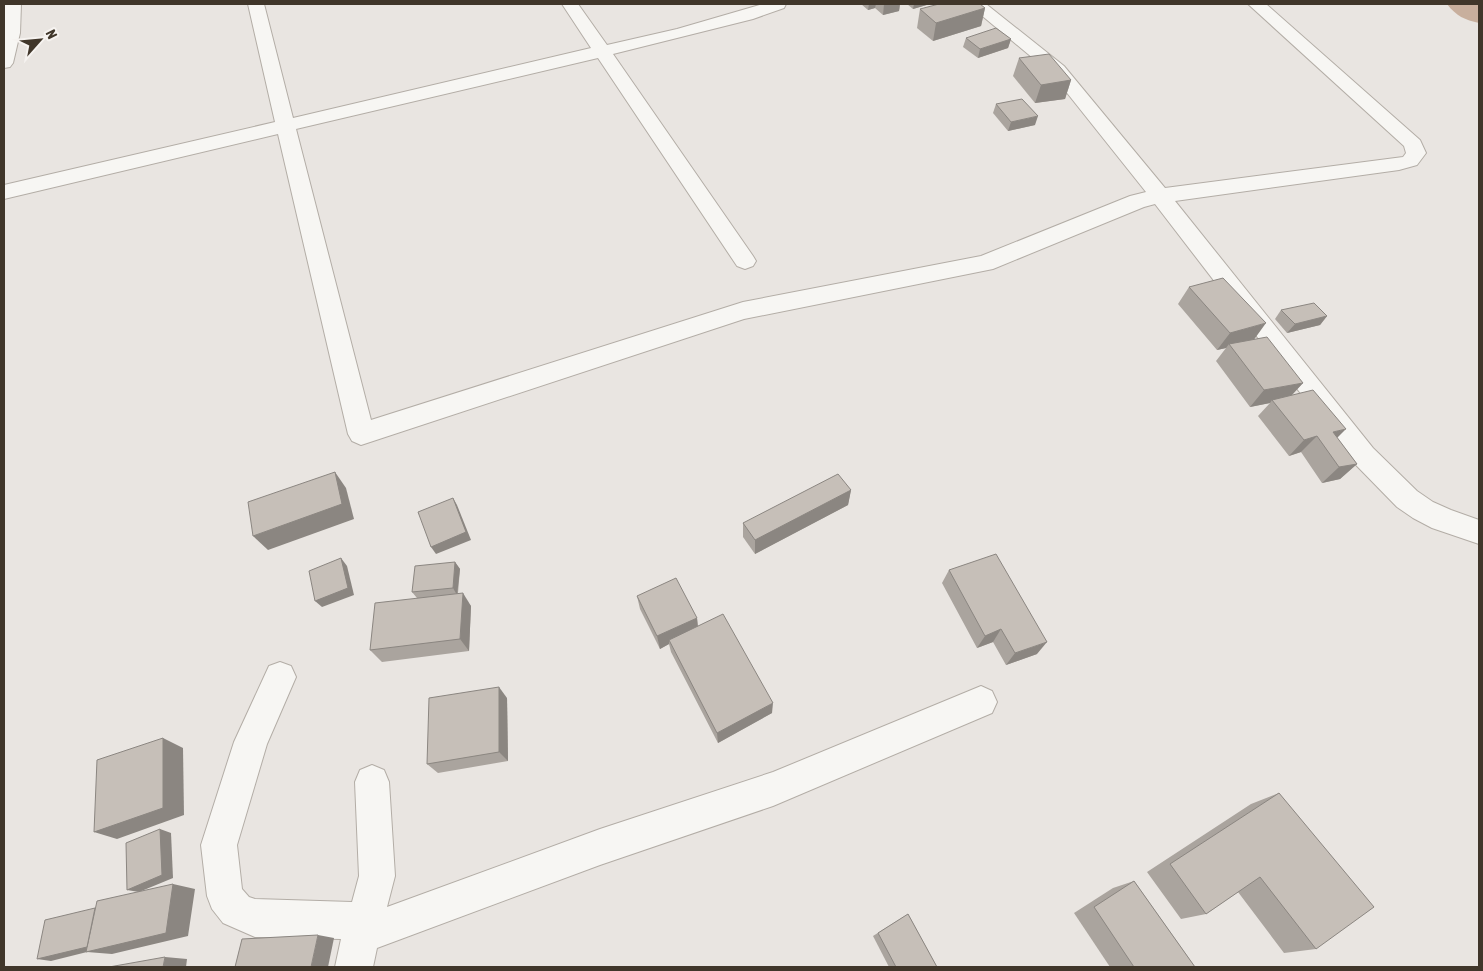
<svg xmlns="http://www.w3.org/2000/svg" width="1483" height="971" viewBox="0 0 1483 971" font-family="'Asap Condensed',sans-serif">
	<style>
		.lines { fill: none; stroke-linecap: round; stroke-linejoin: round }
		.river { fill: #c8af9d; fill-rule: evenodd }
		.street-casing { stroke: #b3ada6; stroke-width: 2 }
		.street { fill: #f7f6f3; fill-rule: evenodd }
		.wall { fill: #aaa49e }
		.shaded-wall { fill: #8b8681 }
		.building { fill: #c6bfb8; stroke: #8b8681 }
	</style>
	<rect width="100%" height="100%" fill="#e9e5e1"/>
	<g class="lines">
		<!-- river -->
		<path class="river" d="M1447 4H1479V23C1465 20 1456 16 1447 4Z"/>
		<!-- street casing -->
		<g class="street-casing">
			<g id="street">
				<path d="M5 4H21L20 33 13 63 10 67 4 68Z"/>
				<path d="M248 4H264L293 118 591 48 562 4H578L607 45 677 29 763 4H786L784 8 753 19 613 54 753 256 756 261 753 266 745 269 737 266 598 58 296 129 371 420 743 302 981 256 1130 196 1146 192 1052 74 968 4H986L1064 66 1165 188 1403 157 1406 153 1404 146 1248 4H1266L1420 140 1426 153 1417 165 1399 170 1175 201 1373 448 1417 491 1433 502 1451 510 1479 520V544L1432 528 1413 518 1397 507 1355 464 1155 204 1144 207 993 269 744 319 361 445 352 441 348 434 278 134 4 199V185L275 122Z"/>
				<path d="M280 662 291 666 296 677 267 744 237 845 242 889 249 897 255 899 352 902 359 876 355 782 360 770 372 765 384 770 389 782 395 876 387 907 600 829 773 772 981 686 992 691 997 702 992 713 773 806 600 865 377 948 373 967H335L341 939 255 937 223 923 212 909 207 896 201 845 234 742 269 666Z"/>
			</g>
		</g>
		<!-- street -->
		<use href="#street" class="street"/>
	</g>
	<!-- wall -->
	<g class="wall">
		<path d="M861 4H900L899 11 883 15 875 8 868 10Z"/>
		<path d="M907 4H930L913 9Z"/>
		<path d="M985 8 981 26 933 41 917 28 920 9Z"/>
		<path d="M966 38 1011 39 1008 48 978 58 963 47Z"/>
		<path d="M1019 58 1071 80 1065 99 1035 103 1013 76Z"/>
		<path d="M996 104 1035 125 1008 131 993 113Z"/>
		<path d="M1189 287 1254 339 1303 383 1292 395 1337 438 1357 464 1340 479 1322 483 1301 452 1289 456 1258 416 1270 403 1250 407 1216 361 1226 348 1217 350 1178 304Z"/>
		<path d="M1281 310 1327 316 1320 325 1287 333 1275 319Z"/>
		<path d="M851 490 848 505 755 554 743 537V523Z"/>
		<path d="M455 562 460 569 458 593 471 606 469 651 382 662 370 650 417 598 412 592Z"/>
		<path d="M949 570 1037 654 1006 665 993 642 977 648 942 583Z"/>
		<path d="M637 596 697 618 698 626 772 713 718 743 671 652 669 644 660 649 640 609Z"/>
		<path d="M507 698 508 761 438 773 427 764Z"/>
		<path d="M1279 793 1316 949 1284 953 1238 892 1206 914 1181 919 1147 872 1251 804Z"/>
		<path d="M1134 881 1195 967H1110L1074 913 1113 888Z"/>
		<path d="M908 914 937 967H889L873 936Z"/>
	</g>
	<!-- shaded-wall -->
	<g class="shaded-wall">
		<path d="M869 4H876L875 8 868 10Z"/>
		<path d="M884 4H900L899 11 883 15Z"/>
		<path d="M914 4H930L913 9Z"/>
		<path d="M985 8 981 26 933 41 936 23Z"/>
		<path d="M1011 39 1008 48 978 58 980 49Z"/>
		<path d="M1071 80 1065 99 1035 103 1041 85Z"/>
		<path d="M1038 116 1035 125 1008 131 1011 122Z"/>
		<path d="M1327 316 1320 325 1287 333 1295 324Z"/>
		<path d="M1266 323 1253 341 1229 344 1226 348 1217 350 1230 333Z"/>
		<path d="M1303 383 1288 399 1272 400 1270 403 1250 407 1264 390Z"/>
		<path d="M1346 429 1330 445 1333 432Z"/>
		<path d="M1317 436 1301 452 1289 456 1304 440Z"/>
		<path d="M1357 464 1340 479 1322 483 1339 467Z"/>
		<path d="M335 472 346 488 354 519 268 550 253 536Z"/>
		<path d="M851 490 848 505 755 554V540Z"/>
		<path d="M453 498 457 505 471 540 436 554 431 547Z"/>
		<path d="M341 558 347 566 354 595 322 607 315 601Z"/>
		<path d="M455 562 460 569 457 595 453 588Z"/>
		<path d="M463 593 471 606 469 651 460 639Z"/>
		<path d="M697 618 698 630 669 640V644L660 649 657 636Z"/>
		<path d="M1001 629 993 642 977 648 985 636Z"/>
		<path d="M1047 642 1037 654 1006 665 1015 653Z"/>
		<path d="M499 687 507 698 508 761 499 752Z"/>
		<path d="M773 703 772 713 718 743 717 733Z"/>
		<path d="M163 738 183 748 184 815 117 839 94 832Z"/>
		<path d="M160 829 171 833 173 878 139 892 127 890Z"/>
		<path d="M173 884 195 889 188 936 112 954 87 952 51 961 37 959Z"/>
		<path d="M318 935 334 938 328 967H311Z"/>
		<path d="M165 957 187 959 186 967H163Z"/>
	</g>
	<!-- building -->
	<g class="building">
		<path d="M939 4H980L985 8 936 23 920 9Z"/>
		<path d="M996 28 1011 39 980 49 966 38Z"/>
		<path d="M1049 54 1071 80 1041 85 1019 58Z"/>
		<path d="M1022 99 1038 116 1011 122 996 104Z"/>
		<path d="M1223 278 1266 323 1230 333 1189 287Z"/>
		<path d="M1314 303 1327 316 1295 324 1281 310Z"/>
		<path d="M1267 337 1303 383 1264 390 1229 344Z"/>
		<path d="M1313 390 1346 429 1333 432 1357 464 1339 467 1317 436 1304 440 1272 400Z"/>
		<path d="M335 472 342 504 253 536 248 502Z"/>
		<path d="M838 474 851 490 755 540 743 523Z"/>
		<path d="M453 498 466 532 431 547 418 512Z"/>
		<path d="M996 554 1047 642 1015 653 1001 629 985 636 949 570Z"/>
		<path d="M341 558 348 588 315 601 309 571Z"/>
		<path d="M455 562 453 588 412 592 415 566Z"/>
		<path d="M676 578 697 618 657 636 637 596Z"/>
		<path d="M463 593 460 639 370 650 375 603Z"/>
		<path d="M723 614 773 703 717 733 669 640Z"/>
		<path d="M499 687V752L427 764 429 698Z"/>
		<path d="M163 738V808L94 832 97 760Z"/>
		<path d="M1279 793 1374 907 1316 949 1260 877 1206 914 1170 864Z"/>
		<path d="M160 829 162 875 127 890 126 843Z"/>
		<path d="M1134 881 1195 967H1134L1094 907Z"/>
		<path d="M173 884 166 933 86 952 97 901Z"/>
		<path d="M95 908 87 947 37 959 45 920Z"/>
		<path d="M908 914 937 967H896L878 933Z"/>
		<path d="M318 935 311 967H235L242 939Z"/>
		<path d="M165 957 163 967H109Z"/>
	</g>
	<!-- border -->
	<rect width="1483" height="971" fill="none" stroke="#40362a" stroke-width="10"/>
	<!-- north arrow -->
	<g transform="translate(40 40) rotate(63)" stroke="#f6f3f0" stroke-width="4" paint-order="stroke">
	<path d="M0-4L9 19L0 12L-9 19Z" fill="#40362a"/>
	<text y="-8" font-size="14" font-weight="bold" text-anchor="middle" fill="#40362a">N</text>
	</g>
</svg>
